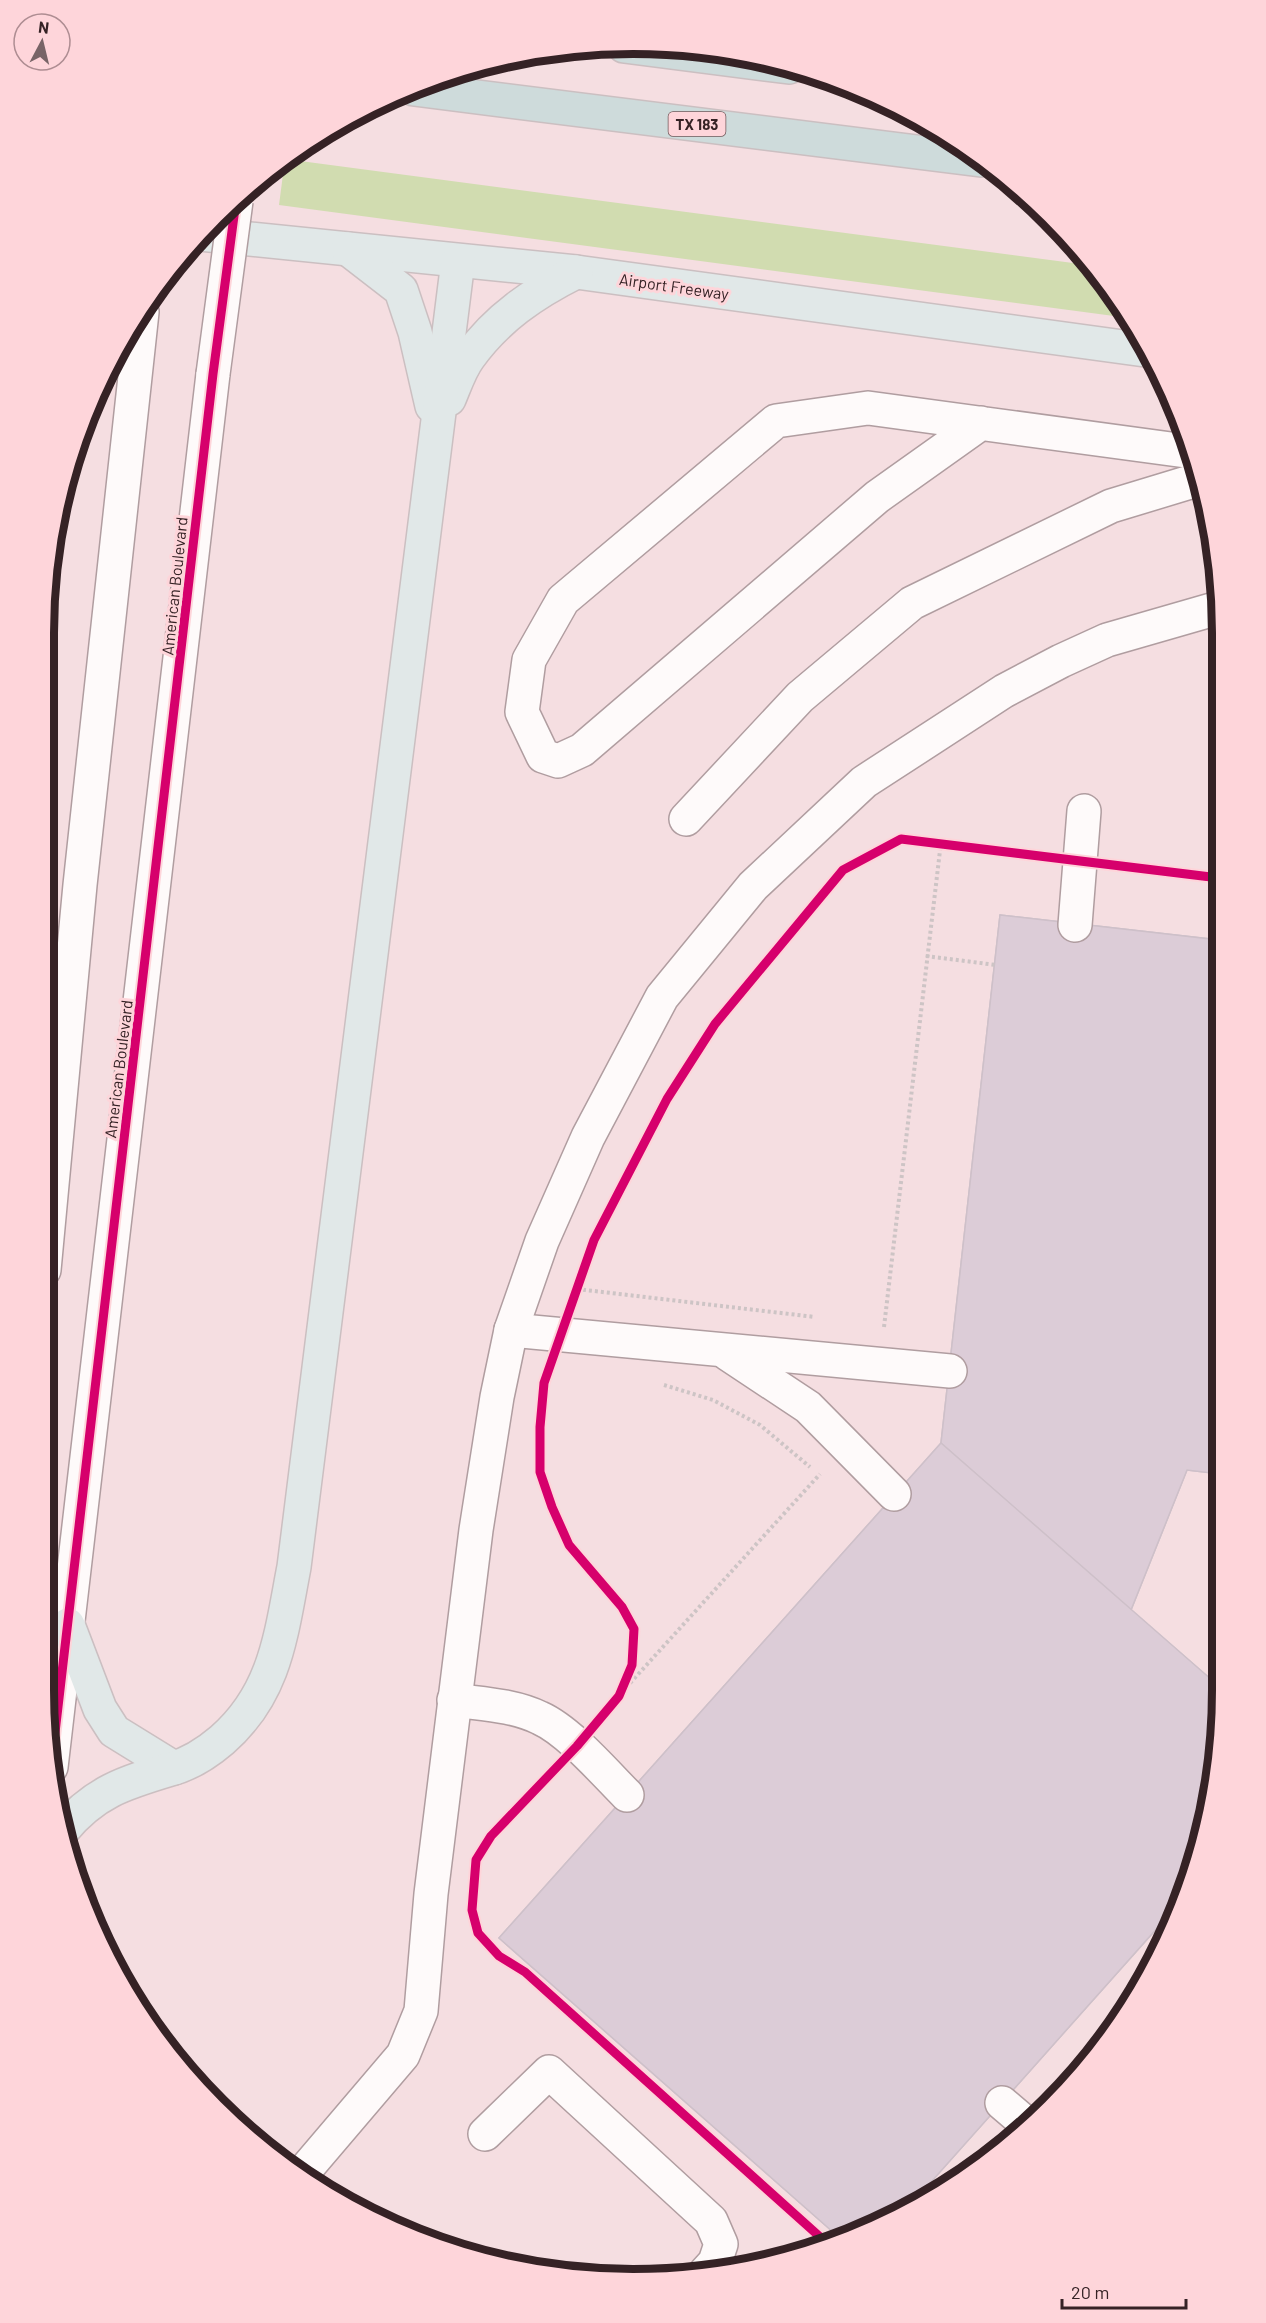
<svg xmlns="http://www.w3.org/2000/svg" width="1266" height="2323" viewBox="0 0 1266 2323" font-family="Barlow,sans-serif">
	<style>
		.green { fill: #d1dcb0 }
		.building { fill: #dcccd7; stroke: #cec0c9; stroke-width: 1.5 }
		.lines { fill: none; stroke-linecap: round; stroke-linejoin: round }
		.minor-casing { stroke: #b09da0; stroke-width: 36 }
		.major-casing { stroke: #cbbfc1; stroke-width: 36 }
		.highway-casing { stroke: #cbbfc1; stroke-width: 36 }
		.path { stroke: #cdc4c5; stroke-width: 4; stroke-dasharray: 3 3; stroke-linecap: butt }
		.minor { stroke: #fefafa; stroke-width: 33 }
		.major { stroke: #e1e8e8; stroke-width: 33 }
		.highway { stroke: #cedbdb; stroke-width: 33 }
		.minor-bridge-casing { stroke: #b09da0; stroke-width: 36; stroke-linecap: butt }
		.minor-bridge { stroke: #fefafa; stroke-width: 33 }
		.cycleway-casing { stroke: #fed5da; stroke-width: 13 }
		.cycleway { stroke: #d6006c; stroke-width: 9 }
		.labels { text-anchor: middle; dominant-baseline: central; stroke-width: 6; stroke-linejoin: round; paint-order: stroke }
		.shield { fill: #fed5da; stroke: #71585b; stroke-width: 1.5 }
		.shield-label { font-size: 15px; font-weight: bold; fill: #352225 }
		.street-label { font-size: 16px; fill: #352225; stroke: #fed5da }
		.rim { fill: none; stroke: #352225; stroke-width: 8 }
	</style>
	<rect width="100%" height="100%" fill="#f5dee1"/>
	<!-- green -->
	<path class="green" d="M285 159 1088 265 1123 305 1129 318 279 205Z"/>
	<!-- building -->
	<g class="building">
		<path d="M1000 915 1219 940 1220 1474 1187 1470 1131 1610 1221 1688V1728L1202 1843 1175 1908 907 2209 859 2234 842 2240 499 1938 941 1443Z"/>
		<path d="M1000 915 1219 940 1220 1474 1187 1470 1131 1610 941 1443Z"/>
		<path d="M941 1443 1221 1688V1728L1202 1843 1175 1908 907 2209 859 2234 842 2240 499 1938Z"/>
	</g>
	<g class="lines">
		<!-- minor casing -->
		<g class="minor-casing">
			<g id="minor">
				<path d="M981 423 877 497 582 750 558 761 543 756 522 712 529 660 563 600 776 421 868 408 1193 452"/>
				<path d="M686 819 800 697 912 603 1111 506 1200 479"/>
				<path d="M1075 925 1084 811"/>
				<path d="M44 1270 80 885 142 312"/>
				<path d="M511 1330 950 1371"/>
				<path d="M728 1354 808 1407 894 1494"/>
				<path d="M454 1700C482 1704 514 1705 540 1718 569 1731 604 1772 627 1795"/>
				<path d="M51 1767 213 374"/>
				<path d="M1002 2103 1029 2126"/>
				<path d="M485 2134 549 2072 711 2221 721 2244 715 2262 705 2273"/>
				<path d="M300 2176 403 2055 421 2011 431 1894 476 1530 497 1397 511 1330 542 1241 588 1137 662 997 753 886 864 782 1004 691 1061 661 1107 640 1218 608"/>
			</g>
		</g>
		<!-- major casing -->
		<g class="major-casing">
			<g id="major">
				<path d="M200 234 576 272 1145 350"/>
				<path d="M348 249 401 290 415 332 432 406"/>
				<path d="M449 399C455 385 460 369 469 357 497 318 534 293 576 272"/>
				<path d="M68 1625 100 1709 114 1731 174 1768"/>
				<path d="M62 1831C94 1792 124 1783 171 1769 189 1764 208 1752 222 1740 276 1693 281 1634 294 1567L458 261"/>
			</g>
		</g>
		<!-- highway casing -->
		<g class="highway-casing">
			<g id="highway">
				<path d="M624 46 789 67"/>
				<path d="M414 89 981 160"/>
			</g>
		</g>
		<!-- path -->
		<g class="path">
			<path d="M1118 866 1219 878"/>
			<path d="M926 956 996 965"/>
			<path d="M577 1289 815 1317"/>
			<path d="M573 1299 594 1240 667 1099 715 1024 843 870 901 839 1042 856"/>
			<path d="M884 1327 941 842"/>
			<path d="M547 1371C529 1435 540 1512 584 1562 600 1581 627 1604 634 1628 641 1658 619 1695 603 1717"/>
			<path d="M664 1385 713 1400 760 1425 810 1467"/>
			<path d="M622 1692 820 1474"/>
			<path d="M476 1860 491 1836 552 1774"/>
			<path d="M472 1895C471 1937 492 1951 525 1972L829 2245"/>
		</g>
		<!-- minor -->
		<use href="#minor" class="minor"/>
		<!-- major -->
		<use href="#major" class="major"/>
		<!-- highway -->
		<use href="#highway" class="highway"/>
		<!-- minor-bridge casing -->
		<g class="minor-bridge-casing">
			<path id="minor-bridge" d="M213 374 236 201"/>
		</g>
		<!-- minor-bridge -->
		<use href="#minor-bridge" class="minor-bridge"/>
		<!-- cycleway casing -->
		<g class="cycleway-casing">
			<g id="cycleway">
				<path d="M51 1767 213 374 236 201"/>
				<path d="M829 2245 525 1972 499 1956 478 1933 472 1910 476 1860 491 1836 577 1746 619 1696 632 1665 634 1629 622 1607 569 1545 552 1507 540 1472V1427L544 1383 594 1240 667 1099 715 1024 843 870 901 839 1219 878"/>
			</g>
		</g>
		<!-- cycleway -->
		<use href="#cycleway" class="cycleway"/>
	</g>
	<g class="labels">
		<!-- shield labels -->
		<rect class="shield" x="668.5" y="112" width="57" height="24" rx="4.5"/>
		<g class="shield-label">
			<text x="697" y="124">TX 183</text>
		</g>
		<!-- street labels -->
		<g class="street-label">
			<text transform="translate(674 286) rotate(8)">Airport Freeway</text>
			<text transform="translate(174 586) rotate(-84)">American Boulevard</text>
			<text transform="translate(118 1069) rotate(-83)">American Boulevard</text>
		</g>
	</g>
	<!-- crop -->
	<path d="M0 0H1266V2323H0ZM633 54H633A579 579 0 0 1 1212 633V1690A579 579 0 0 1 633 2269H633A579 579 0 0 1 54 1690V633A579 579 0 0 1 633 54Z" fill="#fed5da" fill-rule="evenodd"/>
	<path class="rim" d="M633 54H633A579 579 0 0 1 1212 633V1690A579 579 0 0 1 633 2269H633A579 579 0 0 1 54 1690V633A579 579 0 0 1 633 54Z"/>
	<!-- north arrow -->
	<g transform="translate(42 42) rotate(7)"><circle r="28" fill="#fed5da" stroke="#ae8d92" stroke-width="1.5"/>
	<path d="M0-4.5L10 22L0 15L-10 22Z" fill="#786467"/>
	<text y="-9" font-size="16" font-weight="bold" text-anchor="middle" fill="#352225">N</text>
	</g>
	<!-- scale -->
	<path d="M1062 2299v9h124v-9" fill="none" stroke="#352225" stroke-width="3"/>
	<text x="1071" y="2299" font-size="18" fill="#352225" stroke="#fed5da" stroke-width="4.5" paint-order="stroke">20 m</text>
</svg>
